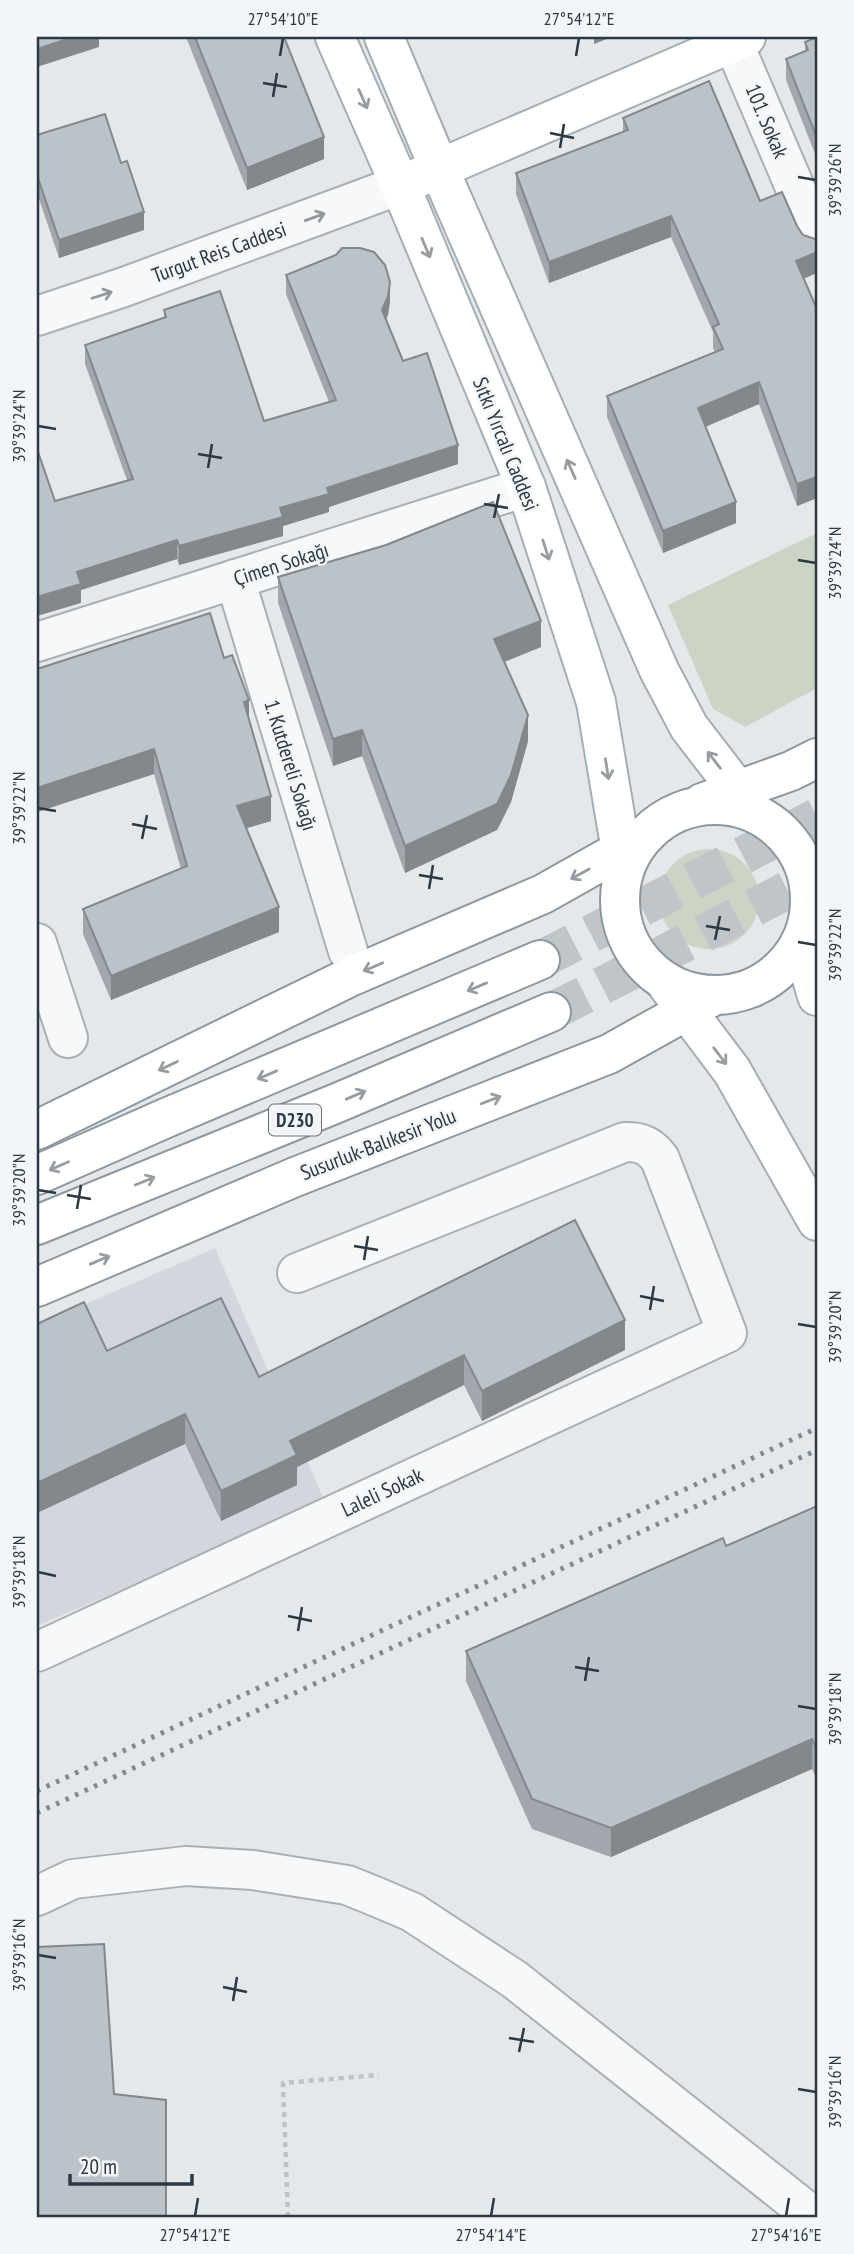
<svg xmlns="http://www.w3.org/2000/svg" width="854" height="2254" viewBox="0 0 854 2254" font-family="'PT Sans Narrow',sans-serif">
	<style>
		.built { fill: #d2d7dd }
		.green { fill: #ccd5c5 }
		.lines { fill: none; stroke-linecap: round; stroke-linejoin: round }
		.highway-tunnel { stroke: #bfc5c9; stroke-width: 38; stroke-dasharray: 38 19; stroke-linecap: butt }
		.minor-casing { stroke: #a9b0b5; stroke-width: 42 }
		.major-casing { stroke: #a3aeb6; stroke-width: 42 }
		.highway-casing { stroke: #8c98a1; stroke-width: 42 }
		.path { stroke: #bdc2c6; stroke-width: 4.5; stroke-dasharray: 5 5; stroke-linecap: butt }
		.minor { stroke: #f6f8f9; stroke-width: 38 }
		.major { stroke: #fff; stroke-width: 38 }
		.highway { stroke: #fff; stroke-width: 38 }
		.rail { stroke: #7e8a94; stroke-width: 5; stroke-dasharray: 3.5 7; stroke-linecap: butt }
		.wall { fill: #a1a7ac }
		.shaded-wall { fill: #83888c }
		.building { fill: #bbc2c8; stroke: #83888c; stroke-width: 2 }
		.oneway { stroke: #969ca1 }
		.oneway2 { stroke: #91989e }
		.ticks { fill: none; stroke: #2c3843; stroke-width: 2.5 }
		.labels { text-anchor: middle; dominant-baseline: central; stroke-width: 5; stroke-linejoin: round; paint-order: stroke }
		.shield { fill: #f3f6f8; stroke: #687179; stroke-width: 2 }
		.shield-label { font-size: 19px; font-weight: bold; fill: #2c3843 }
		.street-label { font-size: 21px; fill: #2c3843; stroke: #f3f6f8 }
		.neatline { fill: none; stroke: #2c3843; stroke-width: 2.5 }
		.ticks-label { font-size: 18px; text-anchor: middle; fill: #2c3843 }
	</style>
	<rect width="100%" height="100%" fill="#e4e8eb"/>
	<!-- built -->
	<path class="built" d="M215 1248 325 1502 37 1626V1325Z"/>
	<!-- green -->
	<g class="green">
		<path d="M817 533V688L745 727 713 709 668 605Z"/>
		<circle cx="709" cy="899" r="50"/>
	</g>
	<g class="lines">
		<!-- highway-tunnel -->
		<g class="highway-tunnel">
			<path d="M540 960 817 817"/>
			<path d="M551 1012 817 875"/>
		</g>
		<!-- minor casing -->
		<g class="minor-casing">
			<g id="minor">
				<path d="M733 42 817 239"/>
				<path d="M37 316 124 287 400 185"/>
				<path d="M235 579 348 951"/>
				<path d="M37 642 526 487"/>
				<path d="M37 943 68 1038"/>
				<path d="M37 1652 727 1333 660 1159C651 1146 640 1141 625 1142L297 1273"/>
				<path d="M37 1896 73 1879 186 1866 253 1870 347 1885 372 1895 412 1912 514 1979 814 2217"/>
			</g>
		</g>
		<!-- major casing -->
		<g class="major-casing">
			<g id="major">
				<path d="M335 37 400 185 526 487 596 702 624 869"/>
				<path d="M384 37 450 194 659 670 689 727 756 814"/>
				<path d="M415 179 746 37"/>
				<path d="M801 941 817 996"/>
				<path d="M665 982 732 1071 817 1221"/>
			</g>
		</g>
		<!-- highway casing -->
		<g class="highway-casing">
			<g id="highway">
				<path d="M702 803 791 771 817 758"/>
				<circle cx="715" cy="900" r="95"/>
				<path d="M37 1130 352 976 543 894 639 840"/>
				<path d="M37 1175 166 1118 540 960"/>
				<path d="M37 1225 337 1103 551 1012"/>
				<path d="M37 1287 295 1177 609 1054 715 995"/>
			</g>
		</g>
		<!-- path -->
		<path class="path" d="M288 2217 283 2083 379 2075"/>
		<!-- minor -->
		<use href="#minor" class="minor"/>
		<!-- major -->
		<use href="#major" class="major"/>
		<!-- highway -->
		<use href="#highway" class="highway"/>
		<!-- rail -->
		<g class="rail">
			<path d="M37 1791 817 1428"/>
			<path d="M37 1813 817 1450"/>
		</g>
	</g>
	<!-- wall -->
	<g class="wall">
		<path d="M186 37H284L324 159 247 190Z"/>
		<path d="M817 37V159L786 80V59L805 51V42Z"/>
		<path d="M623 118 760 201 804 279 817 309V498L797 506 759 404 706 426 736 523 663 553 607 417V396L715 352 713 348V332L671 237 549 283 516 194V173L623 132Z"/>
		<path d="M37 135 121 163 144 230 59 258 37 193Z"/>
		<path d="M286 275 390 301 388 315 386 320 403 361 458 464 329 507V512L283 526V536L179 565 177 559 81 590V603L55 501 127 480 85 364V345L164 317V310L264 421 329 402 286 294Z"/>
		<path d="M278 577 541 647 504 662 528 741 511 802 497 830 405 873 362 756 333 766 278 603Z"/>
		<path d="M224 658 249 720 271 821 246 828 279 932 111 1000 83 934V909L181 869 154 774 37 812Z"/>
		<path d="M575 1220 625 1350 482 1421 464 1385 297 1467V1485L221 1521 185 1444 107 1351 259 1377Z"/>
		<path d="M817 1506V1780L812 1769 611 1857 532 1829 466 1681V1651L726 1546Z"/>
	</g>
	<!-- shaded-wall -->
	<g class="shaded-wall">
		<path d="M74 37H99V47L37 67V49Z"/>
		<path d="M594 37H612L594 44Z"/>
		<path d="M324 137V159L247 190V168Z"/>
		<path d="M144 212V230L59 258V240Z"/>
		<path d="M671 216V237L549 283V262Z"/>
		<path d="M817 252V273L796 282V261Z"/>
		<path d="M390 282V301L388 315 382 328V310Z"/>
		<path d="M759 382V404L698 430V408Z"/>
		<path d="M458 445V464L329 507V512L283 526V536L179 565V546L280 508 327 488Z"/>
		<path d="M817 477V498L797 506V484Z"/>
		<path d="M736 502V523L663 553V531Z"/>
		<path d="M177 540V559L81 590V603L37 616V597L77 572Z"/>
		<path d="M541 621V647L494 666V639Z"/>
		<path d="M249 700V725L244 702Z"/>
		<path d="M528 715V741L511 802 497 830 405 873V846Z"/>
		<path d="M362 730V756L333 766V739Z"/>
		<path d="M154 749V774L37 812V788Z"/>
		<path d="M271 796V821L237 831V806Z"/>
		<path d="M279 907V932L111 1000V976Z"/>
		<path d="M625 1320V1350L482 1421V1391Z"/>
		<path d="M464 1355V1385L297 1467V1485L221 1521V1491L290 1441Z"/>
		<path d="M185 1414V1444L37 1513V1483Z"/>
		<path d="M812 1739V1769L611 1857V1828Z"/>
	</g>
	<!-- building -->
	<g class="building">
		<path d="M37 37H74L37 49Z"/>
		<path d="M195 37H284L324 137 247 168Z"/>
		<path d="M817 37V138L786 59 808 50 805 42Z"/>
		<path d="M709 81 760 201 782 192 797 226 803 235 815 239H817V252L796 261 817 309V477L797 484 759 382 698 408 736 502 663 531 607 396 723 349 713 327 719 324 671 216 549 262 516 173 628 130 623 118Z"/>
		<path d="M105 114 121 163 127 161 144 212 59 240 37 175V135Z"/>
		<path d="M342 248H360L374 252 385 265 390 282 388 296 382 310 403 361 427 353 458 445 327 488 329 494 280 508 283 517 179 546 177 540 77 572 81 584 37 597V449L55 501 133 479 85 345 166 317 164 310 220 291 264 421 336 400 286 275 336 255Z"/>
		<path d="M493 502 541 621 494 639 528 715 511 775 497 804 405 846 362 730 333 739 278 577 386 545Z"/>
		<path d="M210 613 224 658 232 655 249 700 244 702 271 796 237 806 279 907 111 976 83 909 187 866 154 749 37 788V669Z"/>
		<path d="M575 1220 625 1320 482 1391 464 1355 290 1441 297 1455 221 1491 185 1414 37 1483V1324L84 1302 107 1351 221 1298 259 1377Z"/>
		<path d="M817 1506V1750L812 1739 611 1828 532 1799 466 1651 723 1538 726 1546Z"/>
		<path d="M104 1944 114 2094 166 2100V2217H37V1947Z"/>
	</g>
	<!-- one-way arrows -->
	<defs><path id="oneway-shaft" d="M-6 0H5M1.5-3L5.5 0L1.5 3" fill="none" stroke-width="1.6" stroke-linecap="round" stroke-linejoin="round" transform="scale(1.75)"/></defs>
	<g class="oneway">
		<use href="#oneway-shaft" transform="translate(363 99) rotate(66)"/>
		<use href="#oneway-shaft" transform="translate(426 248) rotate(67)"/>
		<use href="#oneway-shaft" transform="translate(571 469) rotate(-114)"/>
		<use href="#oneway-shaft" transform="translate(546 550) rotate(72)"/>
		<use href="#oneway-shaft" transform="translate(714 760) rotate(-128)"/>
		<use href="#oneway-shaft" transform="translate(607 769) rotate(81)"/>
		<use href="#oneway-shaft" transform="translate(580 874) rotate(151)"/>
		<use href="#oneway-shaft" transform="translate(373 967) rotate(157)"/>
		<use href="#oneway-shaft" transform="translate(477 987) rotate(157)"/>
		<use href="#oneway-shaft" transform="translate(720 1056) rotate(53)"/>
		<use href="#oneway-shaft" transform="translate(168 1066) rotate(154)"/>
		<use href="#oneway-shaft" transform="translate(267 1075) rotate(157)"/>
		<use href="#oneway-shaft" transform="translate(356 1095) rotate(-23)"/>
		<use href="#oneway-shaft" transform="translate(491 1100) rotate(-21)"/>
		<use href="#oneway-shaft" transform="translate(59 1166) rotate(156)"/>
		<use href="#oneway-shaft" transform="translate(145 1181) rotate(-22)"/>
		<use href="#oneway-shaft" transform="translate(100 1260) rotate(-23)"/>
	</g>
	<g class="oneway2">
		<use href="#oneway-shaft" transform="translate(315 217) rotate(-20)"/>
		<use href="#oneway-shaft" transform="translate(102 295) rotate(-18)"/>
	</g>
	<!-- ticks -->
	<path class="ticks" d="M280 56 283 38M576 56 579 38M263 83 287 87M273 97 277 73M550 133 574 138M560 148 564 124M798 177 816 180M38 426 56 429M198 454 222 458M208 468 212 444M484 504 508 508M494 518 499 494M798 560 816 563M38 808 56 811M132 824 157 829M142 839 147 815M419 875 443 879M429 889 433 865M706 926 730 930M715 940 720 916M798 942 816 945M38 1190 56 1193M67 1195 91 1199M77 1209 81 1185M354 1246 378 1250M364 1260 368 1236M640 1296 664 1301M650 1310 654 1286M798 1324 816 1327M38 1572 56 1576M288 1616 312 1621M298 1631 302 1607M575 1667 599 1671M585 1681 589 1657M798 1706 816 1709M38 1955 56 1958M223 1987 247 1992M233 2001 237 1977M509 2038 534 2042M519 2052 524 2028M798 2089 816 2092M195 2216 198 2198M491 2216 494 2198M786 2216 789 2198"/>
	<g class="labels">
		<!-- shield labels -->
		<rect class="shield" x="269" y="1104.5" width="52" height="31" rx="5"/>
		<g class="shield-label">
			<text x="295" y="1120">D230</text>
		</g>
		<!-- street labels -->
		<g class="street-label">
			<text transform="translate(767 121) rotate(67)">101. Sokak</text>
			<text transform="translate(219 252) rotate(-20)">Turgut Reis Caddesi</text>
			<text transform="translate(506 444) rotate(68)">Sıtkı Yırcalı Caddesi</text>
			<text transform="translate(281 564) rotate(-18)">Çimen Sokağı</text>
			<text transform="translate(291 765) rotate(73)">1. Kutdereli Sokağı</text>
			<text transform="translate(378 1144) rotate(-21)">Susurluk-Balıkesir Yolu</text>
			<text transform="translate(382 1492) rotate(-25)">Laleli Sokak</text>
		</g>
	</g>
	<!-- border -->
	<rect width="854" height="2254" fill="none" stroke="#f3f6f8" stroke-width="77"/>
	<!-- scale -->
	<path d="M70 2174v10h122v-10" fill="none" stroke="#2c3843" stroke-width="3.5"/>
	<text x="80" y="2174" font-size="21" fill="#2c3843" stroke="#f3f6f8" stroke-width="5" paint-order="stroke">20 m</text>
	<rect x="38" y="38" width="778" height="2178" class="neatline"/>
	<g class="ticks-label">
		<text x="283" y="25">27°54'10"E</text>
		<text x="579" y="25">27°54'12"E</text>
		<text transform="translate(835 180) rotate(-90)" y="6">39°39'26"N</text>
		<text transform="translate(19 426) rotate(-90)" y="6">39°39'24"N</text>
		<text transform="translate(835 563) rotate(-90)" y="6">39°39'24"N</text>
		<text transform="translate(19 808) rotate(-90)" y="6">39°39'22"N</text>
		<text transform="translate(835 945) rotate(-90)" y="6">39°39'22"N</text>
		<text transform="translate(19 1190) rotate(-90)" y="6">39°39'20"N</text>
		<text transform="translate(835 1327) rotate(-90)" y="6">39°39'20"N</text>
		<text transform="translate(19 1572) rotate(-90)" y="6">39°39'18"N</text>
		<text transform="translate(835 1709) rotate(-90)" y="6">39°39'18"N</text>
		<text transform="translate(19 1955) rotate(-90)" y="6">39°39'16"N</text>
		<text transform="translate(835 2092) rotate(-90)" y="6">39°39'16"N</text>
		<text x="195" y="2241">27°54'12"E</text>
		<text x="491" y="2241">27°54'14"E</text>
		<text x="786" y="2241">27°54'16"E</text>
	</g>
</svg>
